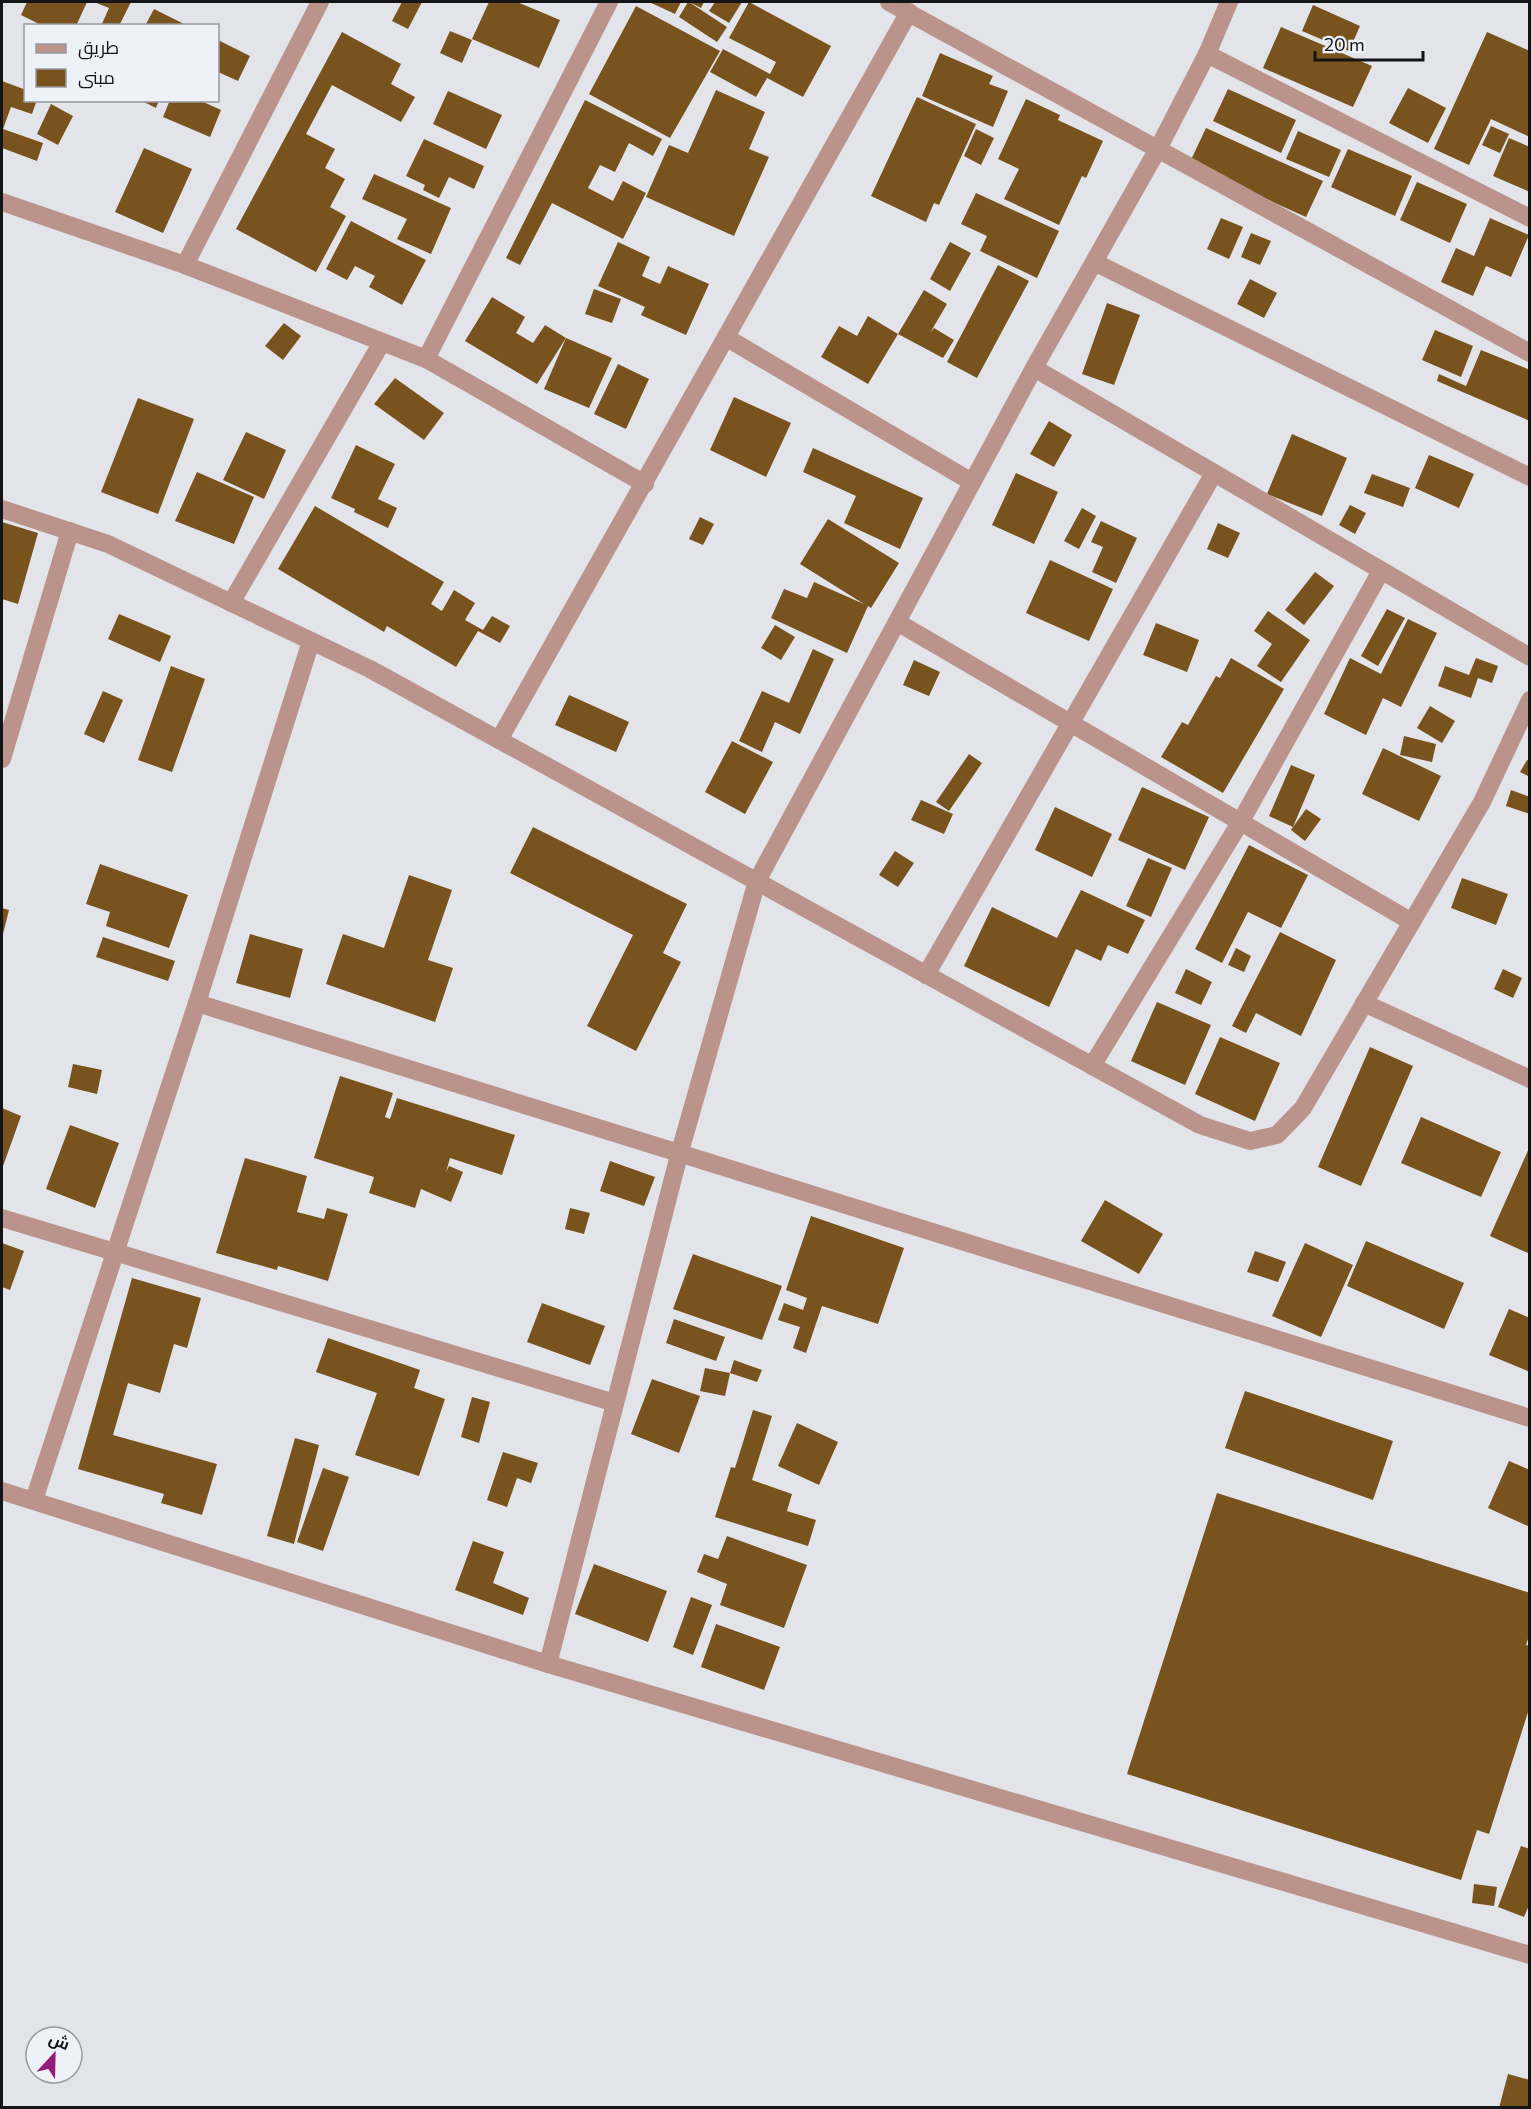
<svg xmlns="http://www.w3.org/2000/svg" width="1531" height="2109" viewBox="0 0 1531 2109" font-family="Commissioner,Cairo,sans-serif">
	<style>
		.building { fill: #79531d }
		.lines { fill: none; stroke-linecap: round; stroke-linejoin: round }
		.street { stroke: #ba948a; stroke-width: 18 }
	</style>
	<rect width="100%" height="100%" fill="#e2e4ea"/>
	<!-- building -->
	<g class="building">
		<path d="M27 2H87L76 26H43L21 15Z"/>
		<path d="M94 2H131L119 26H101L109 8Z"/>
		<path d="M402 2H422L408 29 392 21Z"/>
		<path d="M489 2H517L560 20 539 68 472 39Z"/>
		<path d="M649 2H681L675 14Z"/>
		<path d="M688 2H704L701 8 689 2 727 27 717 42 679 17Z"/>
		<path d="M715 2H742L729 23 709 11Z"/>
		<path d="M749 2 831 46 803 97 767 78 756 97 710 72 723 49 770 74 776 62 729 38Z"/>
		<path d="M1313 5 1360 26 1349 51 1302 31Z"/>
		<path d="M636 6 720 51 670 138 589 94Z"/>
		<path d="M154 9 188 26H145Z"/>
		<path d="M1281 27 1372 66 1353 107 1263 68Z"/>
		<path d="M450 31 472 40 462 63 440 53Z"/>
		<path d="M342 32 401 64 391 84 415 97 401 122 332 85 306 134 335 149 325 168 345 179 330 207 346 216 316 272 236 229Z"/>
		<path d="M1487 32 1530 51V137L1491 119 1469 165 1434 149Z"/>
		<path d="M218 40 250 56 238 81 218 72Z"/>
		<path d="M940 53 993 76 989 84 1008 91 993 127 922 96Z"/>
		<path d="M2 81 26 90V100H37L32 114 11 107 3 129 43 143 37 161 2 148Z"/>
		<path d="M1408 88 1446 108 1428 143 1389 123Z"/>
		<path d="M1228 89 1296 120 1281 153 1213 121Z"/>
		<path d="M716 90 765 112 749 149 769 157 734 236 646 197 669 145 688 153Z"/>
		<path d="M448 91 502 115 486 149 433 124Z"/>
		<path d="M917 97 976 124 939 205 934 203 926 222 871 196Z"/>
		<path d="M1026 99 1060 115 1058 120 1103 141 1086 178 1082 176 1059 225 1004 199 1019 169 998 159Z"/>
		<path d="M140 100H159L156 108Z"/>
		<path d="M170 100H199L221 110 210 137 163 117Z"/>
		<path d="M585 100 662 139 653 156 629 143 615 172 600 165 588 188 613 201 623 181 646 193 623 239 552 203 520 265 506 258Z"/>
		<path d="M51 104 73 116 58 145 37 134Z"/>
		<path d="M1491 126 1509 134 1500 153 1482 145Z"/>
		<path d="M1206 128 1323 181 1306 217 1189 164Z"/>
		<path d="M976 129 994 138 981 165 964 156Z"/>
		<path d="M1298 131 1341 150 1329 177 1286 159Z"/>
		<path d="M1509 138 1530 147V192L1493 176Z"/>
		<path d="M424 139 484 166 474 189 449 177 439 198 423 190 425 185 406 176Z"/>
		<path d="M144 148 192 169 163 233 115 212Z"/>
		<path d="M1348 149 1412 176 1395 216 1331 187Z"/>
		<path d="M374 174 451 208 431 254 397 239 407 219 362 199Z"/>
		<path d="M1417 182 1467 204 1450 243 1400 220Z"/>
		<path d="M976 193 1059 231 1037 278 980 251 987 236 961 224Z"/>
		<path d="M1221 218 1243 227 1229 259 1207 249Z"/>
		<path d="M1490 218 1529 235 1511 277 1486 266 1473 296 1441 282 1456 248 1474 256Z"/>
		<path d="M351 221 426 260 402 305 369 287 375 276 355 266 347 280 326 269Z"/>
		<path d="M1251 233 1271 241 1260 265 1241 257Z"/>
		<path d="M618 242 650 257 642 276 660 284 668 266 709 284 686 335 641 315 645 307 598 286Z"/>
		<path d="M950 242 971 253 950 291 930 279Z"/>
		<path d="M998 265 1029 281 977 378 947 362Z"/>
		<path d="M1250 279 1277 293 1264 318 1237 304Z"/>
		<path d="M594 289 621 299 612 323 585 314Z"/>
		<path d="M924 290 947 304 930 333 934 328 954 340 943 358 898 334Z"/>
		<path d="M492 297 525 317 516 333 533 343 545 325 566 338 537 384 465 341Z"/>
		<path d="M1107 303 1140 315 1114 385 1082 374Z"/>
		<path d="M868 316 898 334 868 384 821 357 839 326 857 336Z"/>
		<path d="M284 323 301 336 283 360 265 346Z"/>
		<path d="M1435 330 1473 346 1461 377 1422 360Z"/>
		<path d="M566 338 612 358 589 408 544 389Z"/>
		<path d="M1481 350 1530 370V421L1437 381 1439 374 1466 386Z"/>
		<path d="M618 364 649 379 626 429 594 414Z"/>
		<path d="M395 378 444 413 424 440 374 404Z"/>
		<path d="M734 397 791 423 766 477 710 450Z"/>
		<path d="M138 398 194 419 158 514 101 492Z"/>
		<path d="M1049 421 1072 435 1054 467 1030 454Z"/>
		<path d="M246 432 286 450 264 499 223 480Z"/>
		<path d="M1292 434 1347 458 1322 516 1267 494Z"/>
		<path d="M356 445 395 464 378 499 397 508 388 528 354 512 355 509 331 498Z"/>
		<path d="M813 448 923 498 900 549 844 523 856 496 803 472Z"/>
		<path d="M1429 455 1474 474 1459 508 1415 488Z"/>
		<path d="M197 472 254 497 234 544 175 521Z"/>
		<path d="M1016 473 1058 492 1034 544 992 525Z"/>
		<path d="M1372 474 1410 488 1403 507 1364 493Z"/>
		<path d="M1350 505 1366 513 1355 534 1339 525Z"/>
		<path d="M315 506 444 582 431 604 442 611 454 590 475 603 465 620 483 630 492 616 510 626 500 643 478 631 456 667 387 626 384 632 278 569Z"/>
		<path d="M1082 508 1096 516 1079 549 1064 541Z"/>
		<path d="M700 517 714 524 703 545 689 539Z"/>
		<path d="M828 519 899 563 871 608 868 606 847 653 771 618 784 589 807 598 814 582 864 604 800 564Z"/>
		<path d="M1101 521 1137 538 1116 583 1092 572 1103 547 1091 542Z"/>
		<path d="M2 522 38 533 18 604 2 599Z"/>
		<path d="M1218 523 1240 533 1228 558 1207 549Z"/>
		<path d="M1050 560 1113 589 1089 641 1026 613Z"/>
		<path d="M1315 572 1334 586 1304 625 1285 610Z"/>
		<path d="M1387 609 1405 618 1378 666 1361 656Z"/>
		<path d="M1268 611 1310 640 1281 682 1257 666 1272 644 1254 631Z"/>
		<path d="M119 614 171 636 160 662 108 639Z"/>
		<path d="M1408 619 1437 633 1401 707 1383 698 1366 735 1324 714 1350 658 1381 674Z"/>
		<path d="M1156 623 1199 640 1187 672 1143 655Z"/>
		<path d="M775 625 795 637 781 660 761 648Z"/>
		<path d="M813 649 834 659 800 734 775 722 762 752 739 741 762 691 789 703Z"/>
		<path d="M1231 658 1284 689 1223 793 1161 757 1182 722 1188 725 1216 676 1220 678Z"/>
		<path d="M1476 658 1498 666 1492 683 1478 678 1471 698 1438 686 1445 666 1469 675Z"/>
		<path d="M914 660 940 672 929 696 903 685Z"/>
		<path d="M171 666 205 679 172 772 138 760Z"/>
		<path d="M103 691 123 700 104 743 84 734Z"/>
		<path d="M569 695 629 722 616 752 555 725Z"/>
		<path d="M1430 706 1455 721 1442 743 1417 728Z"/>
		<path d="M1404 736 1436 744 1432 762 1400 755Z"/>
		<path d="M732 741 773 762 745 814 705 792Z"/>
		<path d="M1383 748 1441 776 1419 821 1362 794Z"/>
		<path d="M969 754 982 763 949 811 936 802Z"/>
		<path d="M1527 760 1530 761V777L1520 772Z"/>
		<path d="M1291 765 1315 775 1293 827 1306 809 1321 819 1305 841 1291 830 1293 827 1269 816Z"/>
		<path d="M1142 787 1209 817 1185 870 1118 840Z"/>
		<path d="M1511 790 1530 797V814L1506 806Z"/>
		<path d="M921 800 953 814 944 834 911 820Z"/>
		<path d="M1055 807 1112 834 1092 877 1035 850Z"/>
		<path d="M533 827 687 904 663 953 681 962 636 1051 587 1026 633 935 510 873Z"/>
		<path d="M1249 845 1308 875 1281 928 1248 912 1222 963 1195 949Z"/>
		<path d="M895 851 914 863 898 887 879 875Z"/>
		<path d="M1148 858 1172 868 1151 917 1126 906Z"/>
		<path d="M100 864 188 895 169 948 106 926 110 912 86 904Z"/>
		<path d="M409 875 452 890 428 960 453 968 435 1022 326 984 343 934 384 948Z"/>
		<path d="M1462 878 1508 894 1496 925 1451 908Z"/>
		<path d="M1081 890 1145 920 1128 954 1108 945 1101 961 1076 949 1049 1007 964 966 992 907 1057 938Z"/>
		<path d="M2 908 9 910 2 938Z"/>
		<path d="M1280 932 1336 960 1301 1036 1256 1013 1246 1033 1232 1026Z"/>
		<path d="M250 934 303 949 290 998 236 983Z"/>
		<path d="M103 937 175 961 168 981 96 957Z"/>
		<path d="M1236 948 1251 956 1244 972 1228 965Z"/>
		<path d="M1186 969 1212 982 1201 1005 1175 993Z"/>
		<path d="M1503 969 1522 978 1513 998 1494 989Z"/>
		<path d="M1157 1002 1211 1025 1185 1085 1131 1061Z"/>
		<path d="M1220 1037 1280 1063 1255 1121 1195 1094Z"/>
		<path d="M1370 1047 1413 1066 1361 1186 1318 1167Z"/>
		<path d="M73 1064 102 1070 97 1094 68 1087Z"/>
		<path d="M340 1076 393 1093 385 1117 390 1119 397 1098 515 1135 502 1175 450 1158 446 1172 449 1166 463 1172 451 1202 421 1189 415 1208 369 1193 374 1177 314 1158Z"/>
		<path d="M2 1108 21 1116 2 1169Z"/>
		<path d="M1421 1117 1501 1152 1481 1197 1401 1163Z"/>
		<path d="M70 1125 119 1143 95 1208 46 1189Z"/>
		<path d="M1530 1146V1254L1490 1236Z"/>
		<path d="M245 1158 307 1176 297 1212 324 1219 327 1208 348 1214 328 1281 278 1266 277 1270 216 1253Z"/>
		<path d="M610 1161 655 1177 644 1206 600 1191Z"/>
		<path d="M1105 1200 1163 1234 1139 1274 1081 1241Z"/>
		<path d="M570 1208 590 1213 584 1234 565 1229Z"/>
		<path d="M811 1216 904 1248 878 1324 822 1306 806 1353 793 1348 800 1327 778 1320 784 1303 803 1310 807 1298 786 1290Z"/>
		<path d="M1366 1241 1464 1283 1444 1329 1347 1286Z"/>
		<path d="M2 1243 24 1251 10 1290 2 1287Z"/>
		<path d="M1305 1243 1353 1265 1321 1337 1272 1316Z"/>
		<path d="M1255 1251 1286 1262 1278 1282 1247 1272Z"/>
		<path d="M693 1254 782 1286 762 1340 673 1309Z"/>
		<path d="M132 1278 201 1298 187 1348 174 1344 160 1393 128 1383 113 1435 217 1464 202 1515 161 1503 164 1494 78 1469Z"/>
		<path d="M542 1303 605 1326 590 1365 527 1342Z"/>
		<path d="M1509 1309 1530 1318V1372L1489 1355Z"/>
		<path d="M674 1319 725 1337 716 1361 666 1343Z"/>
		<path d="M328 1338 420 1370 414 1388 445 1399 419 1476 355 1455 377 1393 316 1372Z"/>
		<path d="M734 1360 762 1370 757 1382 730 1373Z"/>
		<path d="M705 1368 730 1373 725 1396 700 1391Z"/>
		<path d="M652 1379 700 1396 679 1453 631 1434Z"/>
		<path d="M1245 1391 1393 1441 1373 1500 1225 1448Z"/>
		<path d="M472 1397 490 1402 479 1443 461 1437Z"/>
		<path d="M753 1410 772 1416 752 1480 792 1494 787 1511 816 1520 808 1546 715 1517 731 1467 735 1468Z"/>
		<path d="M797 1423 838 1442 819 1485 778 1466Z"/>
		<path d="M295 1438 319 1445 294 1544 267 1536Z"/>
		<path d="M503 1452 538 1463 531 1483 517 1478 507 1507 487 1500Z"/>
		<path d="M1509 1461 1530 1470V1527L1488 1508Z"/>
		<path d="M323 1468 349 1477 323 1551 297 1542Z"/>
		<path d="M1217 1493 1530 1593V1633L1526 1645 1530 1646V1706L1489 1834 1477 1830 1461 1880 1127 1774Z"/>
		<path d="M727 1536 807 1565 784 1628 720 1605 727 1584 697 1572 704 1554 718 1559Z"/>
		<path d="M473 1541 504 1552 493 1583 529 1598 523 1615 455 1590Z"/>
		<path d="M594 1564 667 1591 648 1642 575 1614Z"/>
		<path d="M691 1597 712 1605 693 1655 673 1647Z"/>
		<path d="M716 1624 780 1647 764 1690 701 1667Z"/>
		<path d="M1521 1846 1530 1849V1903L1524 1917 1498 1907Z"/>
		<path d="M1474 1884 1497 1887 1494 1906 1472 1903Z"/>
		<path d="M1508 2074 1530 2080V2108H1499Z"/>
	</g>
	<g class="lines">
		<!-- street -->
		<g class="street">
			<path d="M889 2 1530 353"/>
			<path d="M1207 54 1229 2"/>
			<path d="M2 202 185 265 426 359 645 484"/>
			<path d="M1096 263 1530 477"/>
			<path d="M185 265 320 2"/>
			<path d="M727 338 972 482"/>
			<path d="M426 359 609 2"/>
			<path d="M1034 368 1530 657"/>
			<path d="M2 509 108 544 370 669 1200 1125 1250 1141 1277 1135 1303 1108 1482 802 1530 700"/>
			<path d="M231 603 382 342"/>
			<path d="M897 622 1412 922"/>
			<path d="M499 740 909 12"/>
			<path d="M2 759 70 531"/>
			<path d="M926 975 1214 473"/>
			<path d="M197 1003 1530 1418"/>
			<path d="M1364 1003 1530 1079"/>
			<path d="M1092 1066 1241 821 1381 571"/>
			<path d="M2 1218 615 1403"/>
			<path d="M2 1491 548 1664 1530 1955"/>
			<path d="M34 1500 197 1003 311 641"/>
			<path d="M548 1664 679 1155 757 881 1034 368 1159 147 1207 54 1530 218"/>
		</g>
	</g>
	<!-- border -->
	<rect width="1531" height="2109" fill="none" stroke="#131416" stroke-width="6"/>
	<!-- legend -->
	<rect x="24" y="24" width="195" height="78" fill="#eff1f8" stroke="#97999e" stroke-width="1.5"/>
	<rect x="36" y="44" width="30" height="9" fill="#ba948a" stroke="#97999e" stroke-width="1.5"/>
	<text x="78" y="54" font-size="18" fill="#131416">طريق</text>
	<rect x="36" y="69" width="30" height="18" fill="#79531d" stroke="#97999e" stroke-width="1.5"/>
	<text x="78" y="84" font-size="18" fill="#131416">مبنى</text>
	<!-- north arrow -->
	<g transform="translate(54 2055) rotate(22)"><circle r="28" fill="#eff1f8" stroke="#97999e" stroke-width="1.5"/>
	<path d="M0-4.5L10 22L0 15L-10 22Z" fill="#941b77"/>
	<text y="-9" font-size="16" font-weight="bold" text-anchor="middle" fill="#131416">ش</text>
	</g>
	<!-- scale -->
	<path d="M1315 51v9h108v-9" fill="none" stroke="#131416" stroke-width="3"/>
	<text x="1324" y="51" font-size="18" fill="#131416" stroke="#eff1f8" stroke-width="4.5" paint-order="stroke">20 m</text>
</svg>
